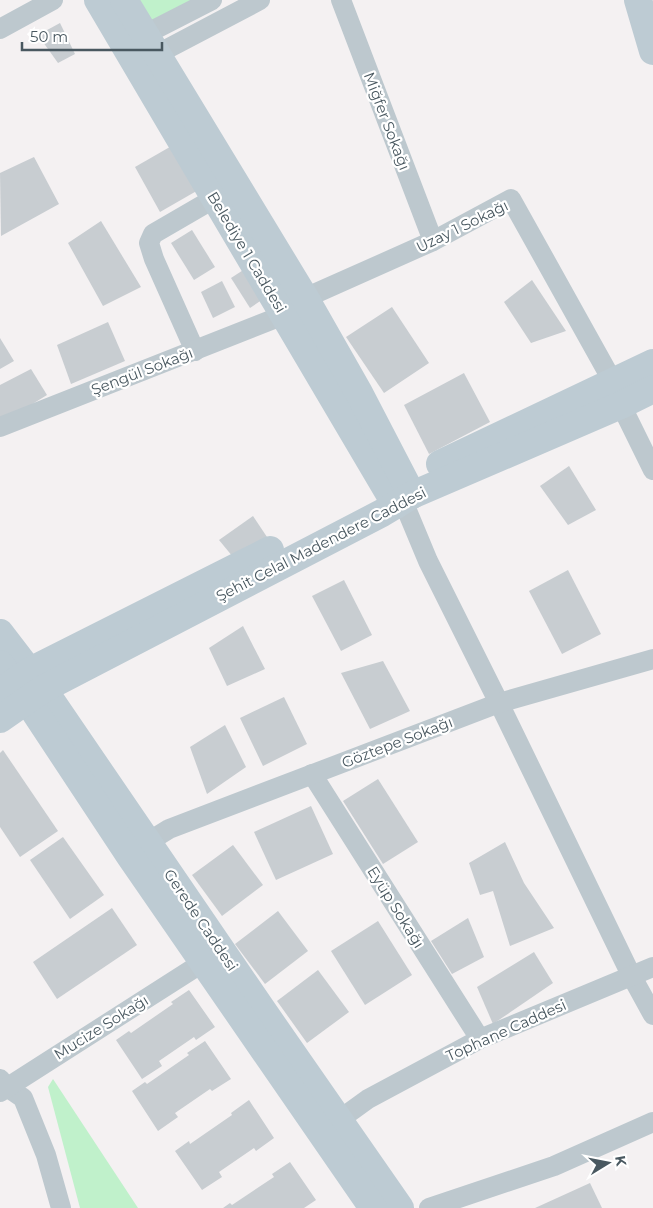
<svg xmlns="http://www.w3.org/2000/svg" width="653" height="1208" viewBox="0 0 653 1208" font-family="Montserrat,sans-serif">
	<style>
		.green { fill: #c0f1cb }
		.building { fill: #c8cdd1 }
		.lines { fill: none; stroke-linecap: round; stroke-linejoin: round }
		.street { stroke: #bdc8ce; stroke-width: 20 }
		.secondary { stroke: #bdcbd3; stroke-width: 28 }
		.labels { text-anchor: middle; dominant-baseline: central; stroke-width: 4.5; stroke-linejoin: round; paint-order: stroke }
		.street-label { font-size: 15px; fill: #495860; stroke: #fff }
	</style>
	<rect width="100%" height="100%" fill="#f4f1f2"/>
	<!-- green -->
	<g class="green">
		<path d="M135 0H194L148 24Z"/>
		<path d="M53 1079 138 1208H80L48 1087Z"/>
	</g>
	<!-- building -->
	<g class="building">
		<path d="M60 23 75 54 58 63 38 35Z"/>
		<path d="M175 144 200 189 160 212 135 167Z"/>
		<path d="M34 157 59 204 1 236 0 173Z"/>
		<path d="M101 221 141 287 103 306 68 243Z"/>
		<path d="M192 230 215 267 194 280 171 243Z"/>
		<path d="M251 265 269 295 250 308 231 278Z"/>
		<path d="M532 280 566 331 531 343 504 302Z"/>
		<path d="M222 281 235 307 213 318 201 292Z"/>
		<path d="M392 307 429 363 384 393 346 337Z"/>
		<path d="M108 322 125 361 71 384 57 345Z"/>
		<path d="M0 338 14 361 0 369Z"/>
		<path d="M31 369 47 395 0 424V385Z"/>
		<path d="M464 373 490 422 429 454 404 405Z"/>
		<path d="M569 466 596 510 568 525 540 486Z"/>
		<path d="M253 516 267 537 233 557 219 540Z"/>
		<path d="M568 570 601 634 562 654 529 591Z"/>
		<path d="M344 580 372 635 341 651 312 596Z"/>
		<path d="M243 626 265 669 227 686 209 648Z"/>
		<path d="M383 661 410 711 370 729 341 673Z"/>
		<path d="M284 697 307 744 263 766 240 718Z"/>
		<path d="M225 725 246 767 207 794 190 747Z"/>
		<path d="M3 750 58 831 20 857 0 827V753Z"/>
		<path d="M378 779 418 842 383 864 343 801Z"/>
		<path d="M311 806 333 854 276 880 254 832Z"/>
		<path d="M63 837 104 895 70 919 30 860Z"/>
		<path d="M505 842 524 883 554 928 510 946 493 891 480 895 469 863Z"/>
		<path d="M233 845 263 885 222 916 192 875Z"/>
		<path d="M112 908 137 945 57 999 33 962Z"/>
		<path d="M278 911 308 951 265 984 235 944Z"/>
		<path d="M468 918 484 957 452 974 431 941Z"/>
		<path d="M378 921 412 975 365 1005 331 951Z"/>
		<path d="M534 952 553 983 493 1024 477 987Z"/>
		<path d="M318 970 349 1012 307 1043 277 1001Z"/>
		<path d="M189 990 215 1027 196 1040 194 1037 159 1061 162 1066 142 1079 116 1040 129 1031 131 1033 173 1004 171 1002Z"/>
		<path d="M205 1041 231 1079 212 1091 210 1089 175 1113 178 1117 158 1131 132 1091 145 1082 147 1084 189 1055 187 1053Z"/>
		<path d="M249 1100 274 1138 256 1151 254 1148 219 1172 222 1177 202 1190 175 1151 189 1141 190 1144 232 1115 231 1113Z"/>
		<path d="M290 1162 316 1200 304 1208H223L230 1203 232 1205 274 1177 272 1174Z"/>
		<path d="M590 1183 602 1208H535Z"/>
	</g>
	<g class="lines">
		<!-- street -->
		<g class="street">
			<path d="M341 0 433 241"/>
			<path d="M0 29 53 0"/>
			<path d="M134 40 212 0"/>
			<path d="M146 60 260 0"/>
			<path d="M305 298 433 241 511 199 613 382"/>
			<path d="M195 351 154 259 149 243 153 234 215 198"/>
			<path d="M621 405 653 470"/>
			<path d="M0 427 284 315"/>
			<path d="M403 501 428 561 499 703 631 975 653 1015"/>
			<path d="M312 774 480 1039"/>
			<path d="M148 842 169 829 499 703 653 659"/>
			<path d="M0 1079 7 1087 23 1098 46 1155 61 1208"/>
			<path d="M0 1092 202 963"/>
			<path d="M339 1120 368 1099 480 1039 653 967"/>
			<path d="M429 1208 554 1166 653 1122"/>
		</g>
		<!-- secondary -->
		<g class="secondary">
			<path d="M98 0 396 505"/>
			<path d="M124 0 305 298 359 393 412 495"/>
			<path d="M638 0 653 51"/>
			<path d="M440 464 653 363"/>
			<path d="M0 633 43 689 263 1011 400 1208"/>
			<path d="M0 664 27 700 130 856 373 1208"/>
			<path d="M0 692 30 671 270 550"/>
			<path d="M0 719 43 689 382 513 412 495 621 405 653 389"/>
		</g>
	</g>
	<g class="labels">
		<!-- street labels -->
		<g class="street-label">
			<text transform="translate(387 121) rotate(69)">Miğfer Sokağı</text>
			<text transform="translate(462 226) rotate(-26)">Uzay 1 Sokağı</text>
			<text transform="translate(247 252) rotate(59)">Belediye 1 Caddesi</text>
			<text transform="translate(142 371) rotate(-21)">Şengül Sokağı</text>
			<text transform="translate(321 544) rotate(-27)">Şehit Celal Madendere Caddesi</text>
			<text transform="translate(397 742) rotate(-21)">Göztepe Sokağı</text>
			<text transform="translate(396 907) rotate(58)">Eyüp Sokağı</text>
			<text transform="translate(201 920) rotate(56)">Gerede Caddesi</text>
			<text transform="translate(101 1027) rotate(-32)">Mucize Sokağı</text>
			<text transform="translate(506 1030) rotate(-24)">Tophane Caddesi</text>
		</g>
	</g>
	<!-- north arrow -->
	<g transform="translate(608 1163) rotate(80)" stroke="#ffffff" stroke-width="4" paint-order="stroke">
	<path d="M0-4L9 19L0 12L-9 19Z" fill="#495860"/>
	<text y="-8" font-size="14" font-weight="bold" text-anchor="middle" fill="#495860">K</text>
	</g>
	<!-- scale -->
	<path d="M22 42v8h140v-8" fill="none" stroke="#495860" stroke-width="2.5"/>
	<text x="30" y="42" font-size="15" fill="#495860" stroke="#ffffff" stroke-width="4" paint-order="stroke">50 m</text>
</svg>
